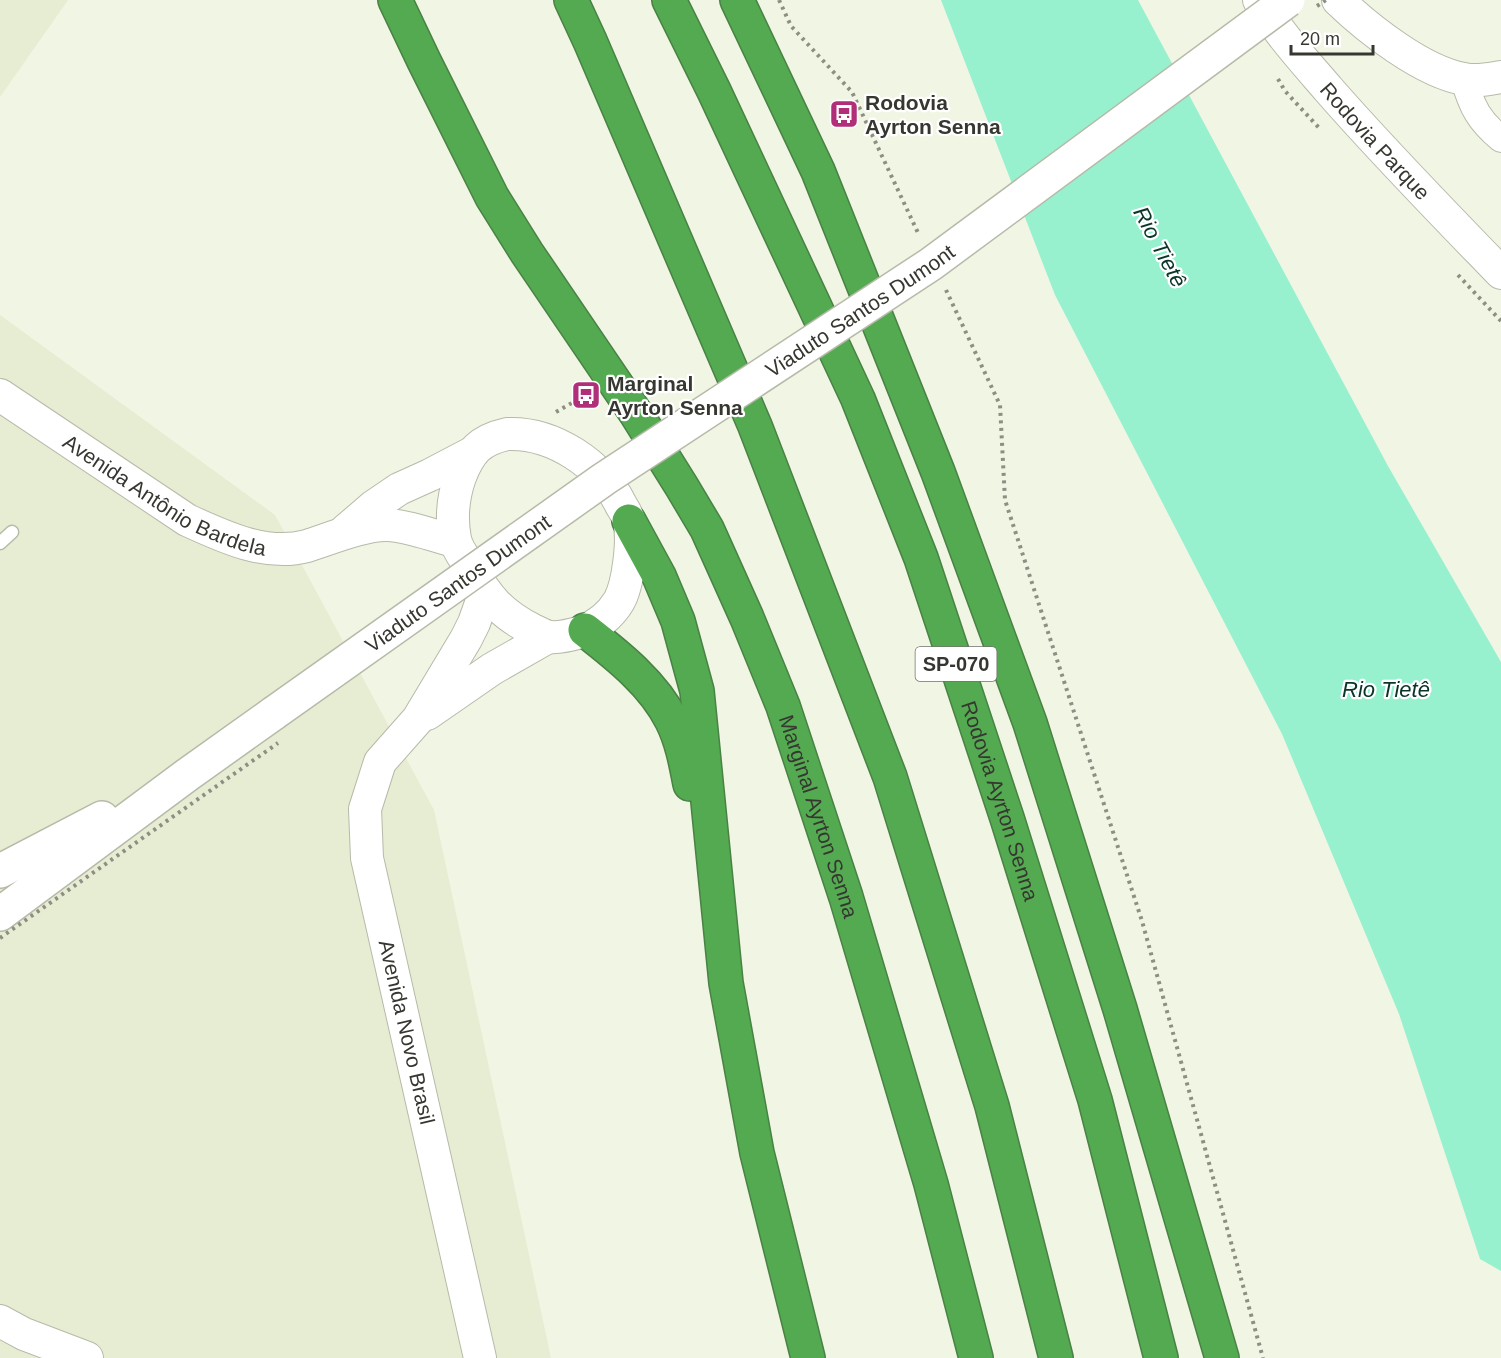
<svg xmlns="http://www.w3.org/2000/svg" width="1501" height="1358" viewBox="0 0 1501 1358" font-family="Helvetica,sans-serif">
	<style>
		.built { fill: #e7edd3 }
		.water { fill: #97f1cf }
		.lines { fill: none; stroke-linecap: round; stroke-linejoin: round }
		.service-casing { stroke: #b6baa9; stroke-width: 15 }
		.minor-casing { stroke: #b6baa9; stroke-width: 28 }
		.tertiary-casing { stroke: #b6baa9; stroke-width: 34 }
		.secondary-casing { stroke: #b6baa9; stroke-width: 36 }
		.motorway-casing { stroke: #498245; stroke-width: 36 }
		.path { stroke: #8d8f83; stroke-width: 4; stroke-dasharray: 3 4.5; stroke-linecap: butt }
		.service { stroke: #fff; stroke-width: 12 }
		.minor { stroke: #fff; stroke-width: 26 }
		.tertiary { stroke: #fff; stroke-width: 32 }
		.secondary { stroke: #fff; stroke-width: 33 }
		.motorway { stroke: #53aa50; stroke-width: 33 }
		.secondary-bridge-casing { stroke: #b6baa9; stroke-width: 36; stroke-linecap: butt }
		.path-bridge { stroke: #8d8f83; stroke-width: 4; stroke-dasharray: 3 4.5; stroke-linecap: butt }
		.secondary-bridge { stroke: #fff; stroke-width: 33 }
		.labels { text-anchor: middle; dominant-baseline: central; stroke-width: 4.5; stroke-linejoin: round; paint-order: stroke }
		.shield { fill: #fff; stroke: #72736e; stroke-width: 1.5 }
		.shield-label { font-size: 20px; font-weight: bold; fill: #363730 }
		.poi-label { font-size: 21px; font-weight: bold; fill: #363730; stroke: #fff; text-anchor: start }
		.street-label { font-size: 21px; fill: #363730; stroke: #fff }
		.water-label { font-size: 22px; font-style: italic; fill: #0b3528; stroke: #fff }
	</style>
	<rect width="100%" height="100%" fill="#f1f5e3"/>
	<!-- built -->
	<g class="built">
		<path d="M0 0H68L0 97Z"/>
		<path d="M0 315 275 515 434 810 551 1358H0Z"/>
	</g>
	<!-- water -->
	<path class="water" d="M941 0H1138L1388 466 1501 662V1271L1480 1259 1399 1014 1282 734 1055 295Z"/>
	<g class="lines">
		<!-- service casing -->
		<g class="service-casing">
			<path id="service" d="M0 543 12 532"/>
		</g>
		<!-- minor casing -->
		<g class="minor-casing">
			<path id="minor" d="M1464 80C1472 107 1479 121 1501 139"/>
		</g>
		<!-- tertiary casing -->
		<g class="tertiary-casing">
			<g id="tertiary">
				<path id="s1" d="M1259 0C1278 33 1305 62 1329 90 1384 153 1443 213 1501 273"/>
				<path d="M1338 0C1368 29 1423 72 1464 79 1476 82 1489 79 1501 77"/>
				<path id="s2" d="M0 395 187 520C224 537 266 557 307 546 329 539 365 524 388 525 410 526 433 536 455 541"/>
				<path d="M507 434C553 432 601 464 621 505 624 510 628 516 629 521 634 540 628 585 619 601 610 616 597 626 581 632 571 635 560 638 550 637 544 636 538 632 533 630 501 614 487 597 470 567 465 559 457 549 455 539 451 518 453 497 460 477 470 451 480 440 507 434Z"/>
				<path d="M346 530 374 506 399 489 430 475 470 454"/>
				<path d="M427 714 492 669 548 637"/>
				<path d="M0 1321 24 1334 87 1358"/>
				<path d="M480 1358 367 858 365 809 380 762 418 719 466 639 474 623 485 592"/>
			</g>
		</g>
		<!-- secondary casing -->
		<g class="secondary-casing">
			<g id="secondary">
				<path d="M0 871 102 818"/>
				<path d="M0 914 187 775 274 713"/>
			</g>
		</g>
		<!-- motorway casing -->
		<g class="motorway-casing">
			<g id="motorway">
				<path id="s3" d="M395 0 424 61 492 197 527 253 637 415 682 487 707 529 747 618 783 706 846 897 931 1184 976 1358"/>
				<path d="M571 0 590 41 755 426 890 777 992 1106 1056 1358"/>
				<path id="s4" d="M669 0 714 91 858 399 921 558 1007 818 1095 1100 1161 1358"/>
				<path d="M737 0 818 171 938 472 1030 723 1120 1009 1222 1358"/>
				<path d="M629 521 659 576 678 621 697 691 726 983 757 1153 808 1358"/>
				<path d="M585 630C617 655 654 684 672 721 682 741 686 763 690 784"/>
			</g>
		</g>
		<!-- path -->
		<g class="path">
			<path d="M779 0 791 26 852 92 919 235"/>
			<path d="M1278 79 1285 91 1321 130"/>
			<path d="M1458 275 1501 321"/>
			<path d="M946 290 1000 405 1005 500 1142 921 1263 1358"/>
			<path d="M556 412 586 395 587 398"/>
		</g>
		<!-- service -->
		<use href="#service" class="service"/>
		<!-- minor -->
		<use href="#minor" class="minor"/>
		<!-- tertiary -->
		<use href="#tertiary" class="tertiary"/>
		<!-- secondary -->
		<use href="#secondary" class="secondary"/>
		<!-- motorway -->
		<use href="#motorway" class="motorway"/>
		<!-- secondary-bridge casing -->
		<g class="secondary-bridge-casing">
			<g id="secondary-bridge">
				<path id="s5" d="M274 713 604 479 931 264 1288 0"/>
			</g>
		</g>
		<!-- path-bridge -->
		<g class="path-bridge">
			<path d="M1317 6 1326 0"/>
			<path d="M0 938 278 743"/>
		</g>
		<!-- secondary-bridge -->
		<use href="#secondary-bridge" class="secondary-bridge"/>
	</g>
	<!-- icons -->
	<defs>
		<g id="bus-square" transform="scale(1.5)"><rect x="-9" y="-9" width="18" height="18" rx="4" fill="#b12e78" stroke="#fff"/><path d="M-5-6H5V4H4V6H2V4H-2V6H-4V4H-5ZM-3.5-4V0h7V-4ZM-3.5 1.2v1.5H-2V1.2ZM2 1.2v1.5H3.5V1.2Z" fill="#fff"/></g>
	</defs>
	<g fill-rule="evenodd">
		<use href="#bus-square" x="844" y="114"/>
		<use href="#bus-square" x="586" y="395"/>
	</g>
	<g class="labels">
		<!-- shield labels -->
		<rect class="shield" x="915.5" y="647" width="81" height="34" rx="4.5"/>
		<g class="shield-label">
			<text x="956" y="664">SP-070</text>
		</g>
		<!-- poi labels -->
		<g class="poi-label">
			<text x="865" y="102">Rodovia<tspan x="865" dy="24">Ayrton Senna</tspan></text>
			<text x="607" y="383">Marginal<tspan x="607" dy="24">Ayrton Senna</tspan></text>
		</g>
		<!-- street labels -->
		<g class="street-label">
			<text stroke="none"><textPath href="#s1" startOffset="183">Rodovia Parque</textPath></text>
			<text stroke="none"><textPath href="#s5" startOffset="711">Viaduto Santos Dumont</textPath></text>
			<text stroke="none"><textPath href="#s2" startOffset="194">Avenida Antônio Bardela</textPath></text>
			<text stroke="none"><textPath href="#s5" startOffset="225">Viaduto Santos Dumont</textPath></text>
			<text stroke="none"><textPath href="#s4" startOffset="868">Rodovia Ayrton Senna</textPath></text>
			<text stroke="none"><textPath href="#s3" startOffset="924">Marginal Ayrton Senna</textPath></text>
			<text transform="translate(407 1032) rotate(77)">Avenida Novo Brasil</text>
		</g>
		<!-- water labels -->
		<g class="water-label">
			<text transform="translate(1160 247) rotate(62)">Rio Tietê</text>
			<text x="1386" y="689">Rio Tietê</text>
		</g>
	</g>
	<!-- scale -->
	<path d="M1291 45v9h82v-9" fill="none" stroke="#363730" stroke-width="3"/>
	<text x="1300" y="45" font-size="18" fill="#363730" stroke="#ffffff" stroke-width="4.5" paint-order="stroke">20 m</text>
</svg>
